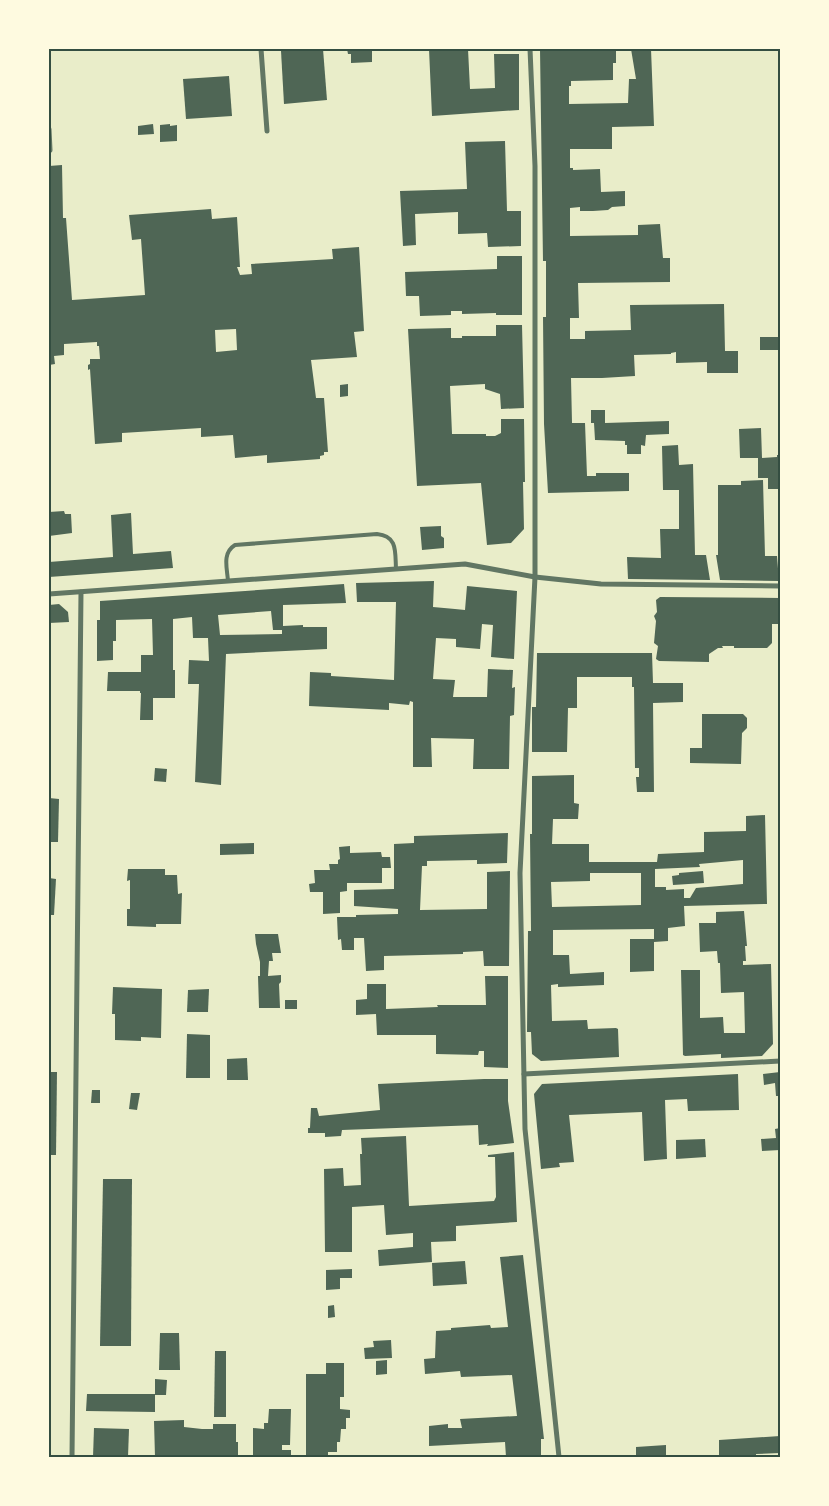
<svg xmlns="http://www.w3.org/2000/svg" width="829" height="1506" viewBox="0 0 829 1506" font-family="'Nunito Sans',sans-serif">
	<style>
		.building { fill: #4f6655; fill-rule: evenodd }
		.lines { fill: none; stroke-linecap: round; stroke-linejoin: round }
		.service { stroke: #617663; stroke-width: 4 }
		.minor { stroke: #617663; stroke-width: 5 }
		.neatline { fill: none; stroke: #344e41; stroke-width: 2 }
	</style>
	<rect width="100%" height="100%" fill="#e9edc9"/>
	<!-- building -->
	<g class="building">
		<path d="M323 49 327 100 284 104 281 51Z"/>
		<path d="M347 49H372V62L351 63V54H348Z"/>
		<path d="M429 49H468L470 89 495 88 494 54H519V110L432 116Z"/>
		<path d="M540 49H616V63H613V80L571 81V86H569V104L628 103 629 79H636L631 49H651L654 126 612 127V149H570V168H573V170L600 169 601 192 625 191V206L612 207 608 210 593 211H580V207L570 208V236L638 235V225L660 224 663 258H670V282L578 283 579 318H570V339H585V331L631 330 630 305 724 304 725 351H738V373H707V362L676 363V352L671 353V354L634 355 635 376 602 378H571L572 423H585L587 476H596V473H629V491L548 493 544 424 543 317H546V261H543Z"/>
		<path d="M229 76 232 116 186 119 183 79Z"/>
		<path d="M153 124 154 134 138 135V126Z"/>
		<path d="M170 124V126L177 125V141L160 142V125Z"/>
		<path d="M505 141 507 211H521V246L488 247 487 233 458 234V212L415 214 416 245 403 246 400 191 467 189 465 142Z"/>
		<path d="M62 165 63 218H66L72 300 145 295 141 239 132 240 129 215 211 209 212 219 237 217 240 267H237L240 275 252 274 251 264 333 259 332 249 359 247 364 331 354 332 357 357 311 360 316 398H324L328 452H324V455L320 456V459L267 463V455L235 458 233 435 201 437V428L122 433V442L95 444 90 369 88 370V365L90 364V359H100L99 346H97V342L64 344V355L54 356 55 364 49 365V166ZM236 329 237 350 216 352 215 330Z"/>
		<path d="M497 256H522V315H496V313L462 314V311H451V315L420 316 419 296H406L405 272 497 269Z"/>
		<path d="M496 325H522L524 408 501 409 500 394 485 389V384L450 386 452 434H486V436H495L501 433V419H524L525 482H523L524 529 511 543 487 545 481 483 417 486 408 329 451 328V338H462V336H496Z"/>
		<rect x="760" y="337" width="20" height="13"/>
		<path d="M348 384V396L340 397V385Z"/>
		<path d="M591 410H605V423L669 421V434L646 435 645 446 641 445V454H627V445H625V441L595 440 594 423H591Z"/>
		<path d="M761 428 762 458 777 457V455H780V517H778V489H768V478H758V458H740L739 429Z"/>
		<path d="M678 445 679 465 693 464 695 555H706L710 580 628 579 627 557 661 558 660 529H679V490H663L662 446Z"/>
		<path d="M763 480 765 556H777L779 581 720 580 716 555H718V485H741V481Z"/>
		<path d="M64 511 65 514H71L72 533 49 536V512Z"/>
		<path d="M131 513 133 554 171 551 173 568 49 577V562L113 557 111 515Z"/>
		<path d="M441 526V536L444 538V548L422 550 420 527Z"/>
		<path d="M434 581 433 607 455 609 465 610 467 586 517 591 514 659 491 657 493 625 482 624 480 649 456 647V639L436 638 433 679 455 680 453 697H487L488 669 513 670 512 688 515 687 514 715 510 716 509 769H473L474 739 431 738 432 767H413V702L410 701 409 705 389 703V710L309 706 310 672 331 673V676L394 680 396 602H357L356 583Z"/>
		<path d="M344 584 346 603 283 605V626L303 625V627H327V649L226 654 221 785 195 782 199 684H188L189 660 209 661 208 638H193L192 617 173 619V670H175V698H153V720H140L141 693H140V691H107L108 672H141V655H153L152 619 116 620V641H113V660L97 661V620H100V601ZM271 611 273 630H282V634L220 635 218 615Z"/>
		<path d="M660 597 780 598V624H772V643L767 648H734V646H722L723 648H718L709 654V662L659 661 656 659 658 646 654 643 656 621 654 616 657 612 656 600Z"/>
		<path d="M59 604 68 612 69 622 49 623V605Z"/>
		<path d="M537 653H652L653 683H683V702L653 703 654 792H637L636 777H639V768H635L634 687H632V677H577V708H568L567 752H532V707H536Z"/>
		<path d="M702 714H743L747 718V728L742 733 741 764 690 763V748H702Z"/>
		<path d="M155 768 167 769 166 782 154 781Z"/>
		<path d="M574 775V803L579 804 578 819H553L552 844H589V862H657L658 854 704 852V832L746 831V816L765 815 767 904 684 906 685 926 668 928V941L654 942V971L630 972V939H654V929L553 930V955H569L570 974 604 972V985L558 987V984L551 985 552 1021 587 1020 588 1029 616 1028 618 1029 619 1057 541 1061 532 1054 531 1032H527L528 931H531V930L530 834H532V776ZM743 860V884L696 888 690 898H684V889L666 890V887H655V869L700 867 699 864ZM590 873H641V905L552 907 551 882 590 881Z"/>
		<path d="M49 798 59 799 58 842H49Z"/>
		<path d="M508 833 507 863 477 864V860L427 861V866H422L420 910 487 909V872L510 871 509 966H484L483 951 463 952V954L384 956V970L366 971 364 938H354V950H342L341 939 338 940 337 917H356V915L398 914V909L354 906V890L394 889V844L414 843V836Z"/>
		<path d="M254 843V854L220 855V844Z"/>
		<path d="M350 846V853L381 852 382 857H390L391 868H382V883H347V891L340 892V913L323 914V892H310L309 884 315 883 314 870H330L329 864H338V860L340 859 339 847Z"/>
		<path d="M128 869H165V875H177L178 894 182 893 181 924H156V927L127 926V909H130V880L127 881Z"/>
		<path d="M703 871 704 883 673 885 672 876 679 875V873Z"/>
		<path d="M49 878 56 879 54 915H49Z"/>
		<path d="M744 911 747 946H745L746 961H743V965L771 964 773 1044 762 1056 721 1058V1054L685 1056 683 1055 681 970H700V1018L723 1017 724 1033H745L744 992 721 993 720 963H718L717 951 700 952 699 923H716V912Z"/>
		<path d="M255 934H278L281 953H272L273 961H269L268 976 281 975V982L279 984 280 1008H259L258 976H260V962L256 944Z"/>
		<path d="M485 976H508V1068L484 1067V1051H479L478 1055 436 1054V1035H377L376 1014 356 1015V1000L367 999V984H386V1009L438 1007 437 1005H486Z"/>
		<path d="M113 987 162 989 161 1038 141 1037V1041L115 1040V1014H112Z"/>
		<path d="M209 989 208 1012H187L188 990Z"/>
		<rect x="285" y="1000" width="12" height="9"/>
		<path d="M187 1034 210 1035V1078H186Z"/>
		<path d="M247 1058 248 1080H227V1059Z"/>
		<path d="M49 1072H57L56 1155H49Z"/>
		<path d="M780 1072V1096H776L775 1083 764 1085 763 1074Z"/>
		<path d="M738 1074 739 1110 688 1111 687 1099 665 1100 667 1159 644 1161 642 1112 569 1115 574 1162 559 1163 560 1167 541 1169 534 1094 542 1084Z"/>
		<path d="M484 1079H508V1101L514 1143 487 1146 488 1144 479 1145 478 1125 342 1130 341 1136 325 1137V1133H308V1128H310L311 1108H317L319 1116 380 1110 378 1084Z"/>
		<path d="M92 1090H100V1103H91Z"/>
		<path d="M131 1093H140L137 1110 129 1109Z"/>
		<path d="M780 1128V1150L762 1151 761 1139 776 1138 775 1129Z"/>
		<path d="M406 1136 409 1206 494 1201 496 1197 495 1157H488V1155L514 1152 517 1222 456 1226V1241L431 1242 432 1262 379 1266 378 1250 413 1247V1233L386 1235 384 1205 352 1207V1252H325L324 1169 343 1168 344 1186 361 1185 360 1154H362L361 1138Z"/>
		<path d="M705 1139 706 1157 676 1159V1140Z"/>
		<path d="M103 1179H132L131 1346H100Z"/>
		<path d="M523 1255 544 1439H541V1457H506L505 1442 429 1446V1426L448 1424V1428H462L460 1419 517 1416 512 1375 461 1377 460 1371 425 1374 424 1359 435 1358 436 1331 451 1330V1328L490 1325 491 1328 508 1327 500 1257Z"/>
		<path d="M465 1261 467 1284 433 1286 432 1263Z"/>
		<path d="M352 1269V1278H340V1289L326 1290V1270Z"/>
		<path d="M334 1305 335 1317 328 1318V1306Z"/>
		<path d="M160 1333H179L180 1370H159Z"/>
		<path d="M391 1340 392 1358 365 1359 364 1348 374 1347 373 1341Z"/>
		<path d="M215 1351H226V1417H214Z"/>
		<path d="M387 1360V1374L376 1375V1361Z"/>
		<path d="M326 1363H344V1397H340V1409L350 1410V1418H346V1429H341L340 1442H337V1452H328V1457H306V1374H326Z"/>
		<path d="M155 1379 167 1380 166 1395H155V1412L86 1411 87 1394H155Z"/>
		<path d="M269 1409H291L290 1445H282V1450H291V1457L253 1455V1428L264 1429V1423H268Z"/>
		<path d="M184 1420V1427L202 1429H213V1424H236V1442H238V1457H184V1455L177 1457H155L154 1421Z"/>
		<path d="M94 1428 129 1429 128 1457H93Z"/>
		<path d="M780 1436V1453L756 1454V1457H719V1440Z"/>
		<path d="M666 1445V1457H636V1447Z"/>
	</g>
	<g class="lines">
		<!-- service -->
		<path class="service" d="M228 581C227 568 222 553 235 545L377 534C398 536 395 552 396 569"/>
		<!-- minor -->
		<g class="minor">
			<path d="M261 49 267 131"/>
			<path d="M530 49 535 166V577L520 873 525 1129 559 1457"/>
			<path d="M49 129 50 150"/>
			<path d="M49 594 465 564 535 577 601 584 780 586"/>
			<path d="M524 1074 780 1061"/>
			<path d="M72 1457 81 592"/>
		</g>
	</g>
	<!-- border -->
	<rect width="829" height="1506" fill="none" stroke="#fefae0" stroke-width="100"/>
	<rect x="50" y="50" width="729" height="1406" class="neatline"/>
</svg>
